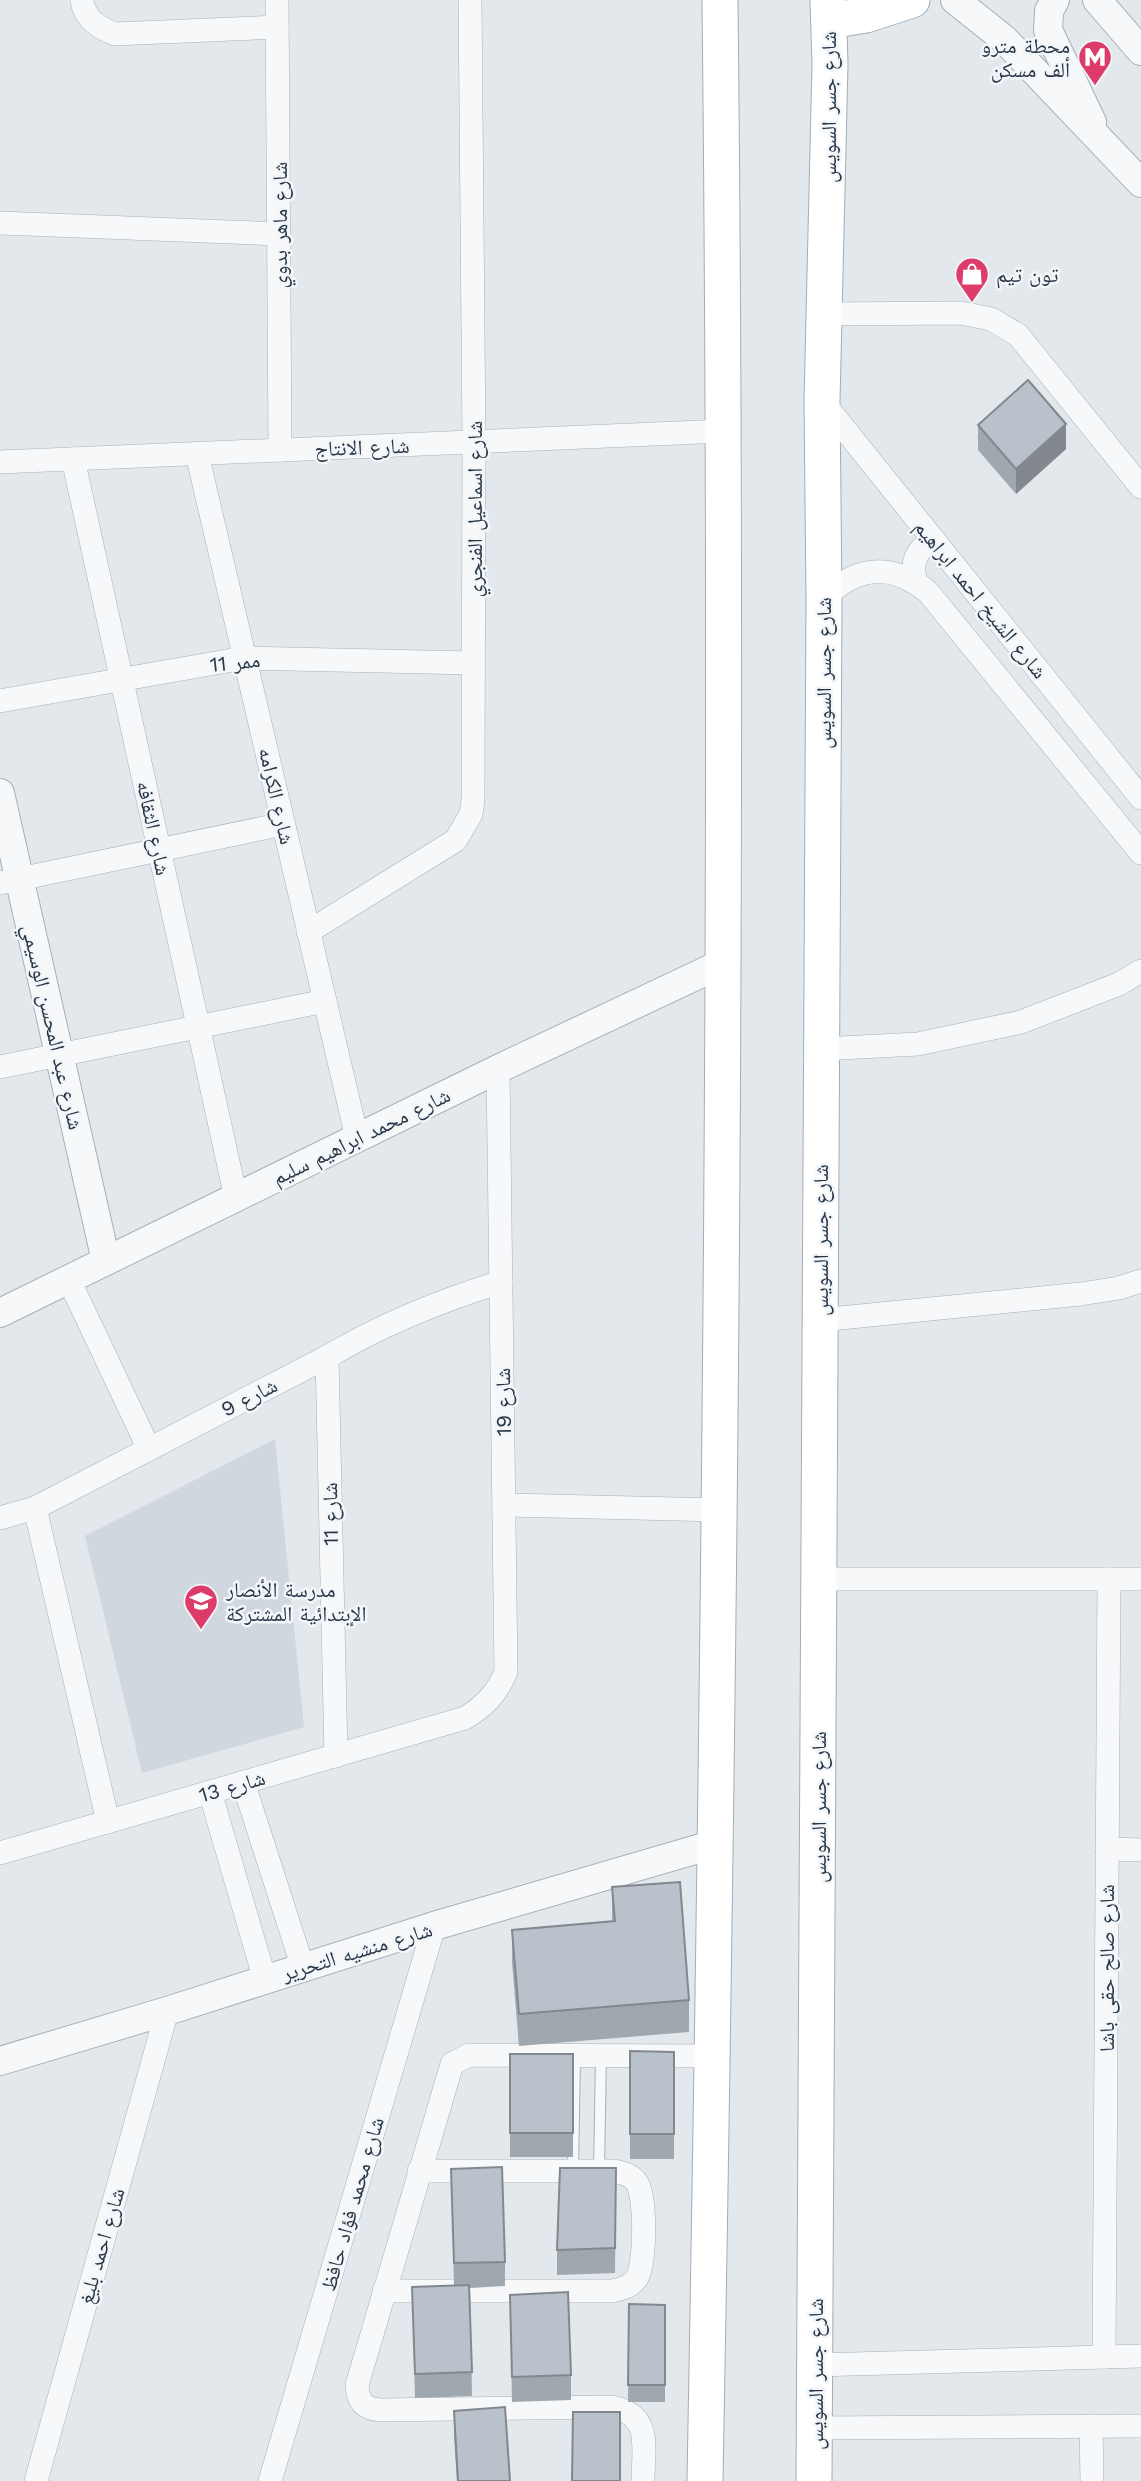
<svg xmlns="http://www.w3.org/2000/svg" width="1141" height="2481" viewBox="0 0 1141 2481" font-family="'Work Sans','Noto Naskh Arabic',sans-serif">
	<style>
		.built { fill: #d0d7df }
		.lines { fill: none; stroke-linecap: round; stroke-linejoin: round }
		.service-casing { stroke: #a7afb7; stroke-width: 12 }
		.minor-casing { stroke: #a7afb7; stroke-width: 24 }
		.tertiary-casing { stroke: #a7afb7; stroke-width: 30 }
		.primary-casing { stroke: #a0aeb9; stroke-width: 37 }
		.service { stroke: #f6f8fa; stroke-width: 10 }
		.minor { stroke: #f6f8fa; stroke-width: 23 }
		.tertiary { stroke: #f6f8fa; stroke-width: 28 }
		.primary { stroke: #fff; stroke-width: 35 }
		.wall { fill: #9fa7af }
		.shaded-wall { fill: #82888e }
		.building { fill: #b9c2cb; stroke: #82888e; stroke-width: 2 }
		.labels { text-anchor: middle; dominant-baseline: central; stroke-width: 5; stroke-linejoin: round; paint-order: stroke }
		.poi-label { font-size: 21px; fill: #283747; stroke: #f3f6f9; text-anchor: start }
		.street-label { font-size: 21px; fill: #283747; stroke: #f3f6f9 }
	</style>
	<rect width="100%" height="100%" fill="#e3e8ec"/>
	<!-- built -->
	<path class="built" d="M275 1439 304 1727 142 1773 85 1536Z"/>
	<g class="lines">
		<!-- service casing -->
		<g class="service-casing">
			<g id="service">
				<path d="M573 2171 575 2056"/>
				<path d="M599 2171 601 2056"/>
			</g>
		</g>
		<!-- minor casing -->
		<g class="minor-casing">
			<g id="minor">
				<path d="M82 0C84 19 99 28 115 34L277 27"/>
				<path d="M277 0 280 450"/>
				<path d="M0 223 279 234"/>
				<path d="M825 314 961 313 991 319 1018 335 1141 487"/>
				<path d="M822 401 1141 798"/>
				<path d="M197 454 357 1138"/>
				<path d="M73 459 236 1198"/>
				<path d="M0 462 725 431"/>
				<path d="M916 582C910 563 916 549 934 540"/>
				<path d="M824 599C855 566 892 562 928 592L1141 853"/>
				<path d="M0 701 244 658 473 663"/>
				<path d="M0 883 283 824"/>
				<path d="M308 932 456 840 471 814 473 800 474 442 470 0"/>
				<path d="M821 1049 918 1044 1021 1022 1119 984 1141 971"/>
				<path d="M0 1067 325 1001"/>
				<path d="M69 1280 149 1449"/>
				<path d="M820 1320 1081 1294 1119 1288 1141 1281"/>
				<path d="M327 1357 336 1756"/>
				<path d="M504 1505 719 1510"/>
				<path d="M35 1508 108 1822"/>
				<path d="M0 1518 35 1508 327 1357C383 1324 439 1301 501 1282"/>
				<path d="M819 1579H1141"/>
				<path d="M243 1782 303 1968"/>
				<path d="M210 1792 265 1980"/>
				<path d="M1107 1849 1141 1850"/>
				<path d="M0 1853 465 1718C485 1706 497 1693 506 1672L498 1069"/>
				<path d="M384 2291H612C621 2289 630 2287 636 2279 646 2267 646 2196 637 2183 632 2175 623 2173 614 2171H419"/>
				<path d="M1104 2357 1109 1579"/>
				<path d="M815 2365 1141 2356"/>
				<path d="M1091 2426 1092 2481"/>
				<path d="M814 2428 1141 2426"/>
				<path d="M36 2481 167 2011"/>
				<path d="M270 2481 434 1926"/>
				<path d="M643 2481C643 2449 653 2415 612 2407L380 2410C363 2408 358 2402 357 2385L452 2064 469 2055 713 2056"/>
			</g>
		</g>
		<!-- tertiary casing -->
		<g class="tertiary-casing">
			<g id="tertiary">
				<path d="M955 0 1004 39 1141 183"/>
				<path d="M1055 0 1049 11 1048 30 1092 122"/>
				<path d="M1097 0 1141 51"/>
				<path d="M0 793 106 1261"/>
				<path d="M0 1313 498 1069 723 963"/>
				<path d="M0 2061 167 2011 434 1926 715 1844"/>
			</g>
		</g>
		<!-- primary casing -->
		<g class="primary-casing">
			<g id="primary">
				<path d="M829 21 866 15 912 0"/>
				<path d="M705 2481C720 1654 729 827 720 0"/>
				<path d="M814 2481 824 599 822 401 830 64 828 0"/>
			</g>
		</g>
		<!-- service -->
		<use href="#service" class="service"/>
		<!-- minor -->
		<use href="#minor" class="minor"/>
		<!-- tertiary -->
		<use href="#tertiary" class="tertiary"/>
		<!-- primary -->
		<use href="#primary" class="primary"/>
	</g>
	<!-- wall -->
	<g class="wall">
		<path d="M978 425 1066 449 1016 494 978 450Z"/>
		<path d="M612 1887 689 2000V2032L519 2046 512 1962V1930L612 1922Z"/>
		<path d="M630 2051 674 2052V2159H630Z"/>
		<rect x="510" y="2054" width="63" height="103"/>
		<path d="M616 2168 615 2273 557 2275V2250Z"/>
		<path d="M451 2169 505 2262V2286L470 2288 472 2396 415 2398 412 2287 454 2286Z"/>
		<path d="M510 2295 571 2375V2400L512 2402Z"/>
		<path d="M629 2304 665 2305V2402H628Z"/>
		<path d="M454 2411 510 2481H457L454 2436Z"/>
	</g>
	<!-- shaded-wall -->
	<path class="shaded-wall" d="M1066 424V449L1016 494V469Z"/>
	<!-- building -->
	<g class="building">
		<path d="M1028 380 1066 424 1016 469 978 425Z"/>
		<path d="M680 1882 689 2000 519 2014 512 1930 615 1921 612 1887Z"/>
		<path d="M630 2051 674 2052V2134H630Z"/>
		<rect x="510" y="2054" width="63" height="79"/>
		<path d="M502 2167 505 2262 454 2263 451 2169Z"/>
		<path d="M560 2168H616L615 2248 557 2250Z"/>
		<path d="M469 2285 472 2372 415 2374 412 2287Z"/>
		<path d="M568 2292 571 2375 512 2377 510 2295Z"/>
		<path d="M629 2304 665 2305V2385H628Z"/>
		<path d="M505 2407 510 2481H458L454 2411Z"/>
		<path d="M573 2412H620V2481H572Z"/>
	</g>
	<!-- icons -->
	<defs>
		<g id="metro-pin" transform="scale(1.75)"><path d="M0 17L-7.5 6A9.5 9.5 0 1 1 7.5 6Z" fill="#dd3c6a" stroke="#f3f6f9"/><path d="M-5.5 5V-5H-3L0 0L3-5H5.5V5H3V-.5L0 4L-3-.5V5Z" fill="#fff"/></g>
		<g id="shop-pin" transform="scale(1.75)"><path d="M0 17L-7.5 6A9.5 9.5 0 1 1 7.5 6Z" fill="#dd3c6a" stroke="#f3f6f9"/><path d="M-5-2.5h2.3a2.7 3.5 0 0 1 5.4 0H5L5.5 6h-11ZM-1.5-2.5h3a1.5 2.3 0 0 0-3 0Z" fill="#fff"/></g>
		<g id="school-pin" transform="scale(1.75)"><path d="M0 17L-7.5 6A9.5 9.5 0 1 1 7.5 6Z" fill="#dd3c6a" stroke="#f3f6f9"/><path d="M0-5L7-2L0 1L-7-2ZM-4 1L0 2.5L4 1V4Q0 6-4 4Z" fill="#fff"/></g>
	</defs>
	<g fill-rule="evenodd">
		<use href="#metro-pin" x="1095" y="57"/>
		<use href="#shop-pin" x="972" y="274"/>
		<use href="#school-pin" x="201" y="1601"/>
	</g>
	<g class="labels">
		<!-- poi labels -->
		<g class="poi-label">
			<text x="1070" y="45" text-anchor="end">محطة مترو<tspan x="1070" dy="24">ألف مسكن</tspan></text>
			<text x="996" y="274">تون تيم</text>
			<text x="226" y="1589">مدرسة الأنصار<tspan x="226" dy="24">الإبتدائية المشتركة</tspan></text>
		</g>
		<!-- street labels -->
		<g class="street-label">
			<text transform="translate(828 107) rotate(-90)">شارع جسر السويس</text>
			<text transform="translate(279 225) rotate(-90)">شارع ماهر بدوي</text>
			<text transform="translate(362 447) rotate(-2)">شارع الانتاج</text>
			<text transform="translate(474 509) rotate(-90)">شارع اسماعيل الفنجري</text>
			<text transform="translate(981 599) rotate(51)">شارع الشيخ احمد ابراهيم</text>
			<text transform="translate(235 662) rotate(-6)">ممر 11</text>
			<text transform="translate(823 673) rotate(-90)">شارع جسر السويس</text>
			<text transform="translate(277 796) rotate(77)">شارع الكرامه</text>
			<text transform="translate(154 828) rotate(78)">شارع الثقافه</text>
			<text transform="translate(53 1027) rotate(77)">شارع عبد المحسن الوسيمي</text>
			<text transform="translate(361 1136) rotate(-26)">شارع محمد ابراهيم سليم</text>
			<text transform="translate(820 1240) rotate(-90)">شارع جسر السويس</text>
			<text transform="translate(249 1397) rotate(-27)">شارع 9</text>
			<text transform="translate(503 1402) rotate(-91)">شارع 19</text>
			<text transform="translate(330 1514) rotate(-91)">شارع 11</text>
			<text transform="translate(232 1786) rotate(-16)">شارع 13</text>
			<text transform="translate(818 1807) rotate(-90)">شارع جسر السويس</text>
			<text transform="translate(357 1951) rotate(-17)">شارع منشيه التحرير</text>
			<text transform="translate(1106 1968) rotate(-90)">شارع صالح حقى باشا</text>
			<text transform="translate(352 2204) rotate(-74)">شارع محمد فؤاد حافظ</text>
			<text transform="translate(101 2246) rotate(-74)">شارع احمد بليغ</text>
			<text transform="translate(815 2374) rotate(-90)">شارع جسر السويس</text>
		</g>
	</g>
</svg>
